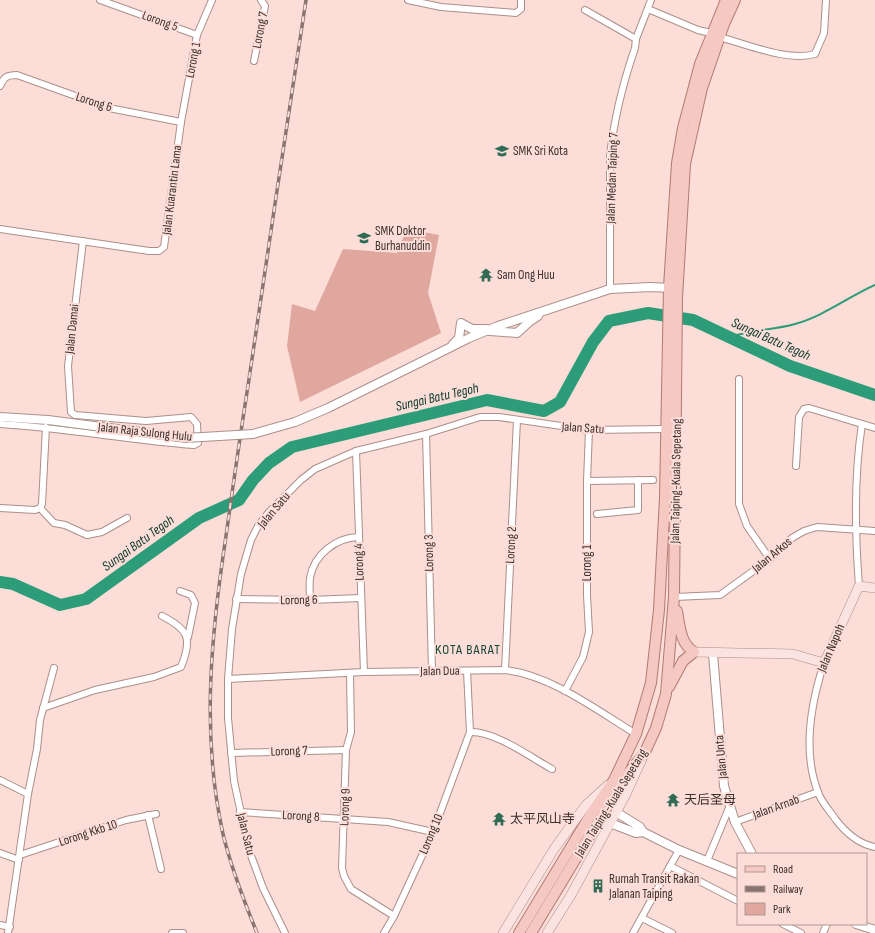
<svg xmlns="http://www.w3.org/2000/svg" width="875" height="933" viewBox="0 0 875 933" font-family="'Sofia Sans Condensed','Noto Sans SC',sans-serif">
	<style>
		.green { fill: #dfa79e }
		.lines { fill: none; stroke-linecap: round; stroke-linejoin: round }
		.stream { stroke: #2d9d79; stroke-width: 2 }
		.river { stroke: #2d9d79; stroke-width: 12 }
		.minor-casing { stroke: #ab8f8a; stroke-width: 8 }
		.tertiary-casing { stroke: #ab8f8a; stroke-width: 10 }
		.secondary-casing { stroke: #ab8f8a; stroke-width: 10 }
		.primary-casing { stroke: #b07b73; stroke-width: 12 }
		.minor { stroke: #fff; stroke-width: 6 }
		.tertiary { stroke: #fff; stroke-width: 8 }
		.secondary { stroke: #fae3e0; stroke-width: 9 }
		.primary { stroke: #f5c8c1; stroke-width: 10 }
		.rail-casing { stroke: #887471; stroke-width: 3.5 }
		.rail { stroke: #fcddd8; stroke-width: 2; stroke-dasharray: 6; stroke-linecap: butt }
		.tertiary-bridge-casing { stroke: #ab8f8a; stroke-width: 10; stroke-linecap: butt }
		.tertiary-bridge { stroke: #fff; stroke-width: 8 }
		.labels { text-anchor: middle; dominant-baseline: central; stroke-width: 4; stroke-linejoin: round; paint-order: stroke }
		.street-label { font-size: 13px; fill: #3c302e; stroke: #fcddd8 }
		.poi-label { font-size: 13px; fill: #3c302e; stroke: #fcddd8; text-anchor: start }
		.water-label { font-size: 14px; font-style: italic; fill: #063728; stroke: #fcddd8 }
		.neighbourhood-label { font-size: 14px; letter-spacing: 1px; fill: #124433; stroke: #fcddd8 }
	</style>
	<rect width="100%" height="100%" fill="#fcddd8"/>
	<!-- green -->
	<path class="green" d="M407 229 439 235 428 293 441 333 300 402 287 346 292 304 315 311 343 249 397 253Z"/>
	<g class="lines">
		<!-- stream -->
		<path class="stream" d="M729 337C751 330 774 330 795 324 824 316 848 297 875 285"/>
		<!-- river -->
		<path class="river" d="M0 582 13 584 60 605 86 599 199 518 239 500 253 480 269 463 292 447 487 400 544 411 560 402 593 342 609 321 648 313 693 320 790 366 875 395"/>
		<!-- minor casing -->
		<g class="minor-casing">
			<g id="minor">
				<path d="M100 0 197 35"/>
				<path d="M408 0 441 7 516 13 521 9V0"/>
				<path d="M648 9 698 30 711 33"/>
				<path d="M585 10 636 39"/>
				<path d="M719 37C747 44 787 62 815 54L824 33 826 0"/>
				<path d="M254 61 265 6 261 0"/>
				<path d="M0 86C4 77 7 75 17 75L109 108 181 122"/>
				<path d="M0 229 149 251H159L164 247 181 122 197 35 212 0"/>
				<path d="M610 289V156C614 118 623 83 635 48L636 39 651 0"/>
				<path d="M739 379V504L747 526 770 559"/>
				<path d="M0 424C65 428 129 440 194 445L198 443 197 424 191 417 146 421 75 415 71 412 68 366 83 241"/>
				<path d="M426 434 432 671"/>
				<path d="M356 451 364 672"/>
				<path d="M796 466 799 417 804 409 809 408 875 428"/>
				<path d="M587 481 653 480"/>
				<path d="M0 508 35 510 40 508 42 504 46 427"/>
				<path d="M40 508 54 523 65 525 87 535 102 532 127 518"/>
				<path d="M597 514 638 510V480"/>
				<path d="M859 586C855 534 854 475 862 424"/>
				<path d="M180 591 191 595 195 603 188 637"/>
				<path d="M674 597 720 595 770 559 792 538 804 531 817 527 875 531"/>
				<path d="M236 599 310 600 361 598"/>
				<path d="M310 600C310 593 309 585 310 578 314 554 336 538 358 537"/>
				<path d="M824 663C811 703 802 751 818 792 821 802 830 811 836 820 846 833 859 844 875 847"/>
				<path d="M505 670 517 420"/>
				<path d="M350 674 351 732 346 750 342 868 344 876 351 889 394 916"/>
				<path d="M228 679 364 672 505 670C551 675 598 711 636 734"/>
				<path d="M565 691 583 657 589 632 587 595V481L589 430"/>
				<path d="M43 708 95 690 154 677 181 667C193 638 188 629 162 616"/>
				<path d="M470 732C495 731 530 757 552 769"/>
				<path d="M231 753 346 750"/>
				<path d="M0 780 28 794"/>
				<path d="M240 812 388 822 433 832"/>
				<path d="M148 815 161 869"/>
				<path d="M735 822 818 792"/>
				<path d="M0 853 19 860"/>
				<path d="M20 855 126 820 156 814"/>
				<path d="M707 861 729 808"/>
				<path d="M670 866 738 901"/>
				<path d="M642 918 672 933"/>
				<path d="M783 924 801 933"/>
				<path d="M0 925 10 927"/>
				<path d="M8 933 28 794 37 749 40 720 54 668"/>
				<path d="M172 933H183"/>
				<path d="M285 933 263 888 249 850 234 781 228 718V679L232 629 241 574 251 540 258 526 269 512 301 480 315 469 356 451 426 434 480 417H499L589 430 666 429"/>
				<path d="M384 933 394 916 433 832 470 732 467 671"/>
				<path d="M633 933 679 850"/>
				<path d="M823 933 827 924"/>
			</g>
		</g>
		<!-- tertiary casing -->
		<g class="tertiary-casing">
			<g id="tertiary">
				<path d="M490 331 517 333 529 322 538 316"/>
				<path d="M453 344 459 338 461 323 472 329H486"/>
				<path d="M419 363 469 338 498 326 610 289 650 287 674 288"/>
				<path d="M0 417 48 420"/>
				<path d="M713 654 724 786 735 822 752 854"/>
				<path d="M616 812 640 827 643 832 679 850 738 874"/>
				<path d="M610 823 636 833 643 832"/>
				<path d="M856 924 875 930"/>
			</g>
		</g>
		<!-- secondary casing -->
		<g class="secondary-casing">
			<g id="secondary">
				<path d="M694 652 793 654 824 663 859 586 875 588"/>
				<path d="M503 933 554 849 586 805 608 785"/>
				<path d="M547 933 571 895 626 794 642 759"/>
			</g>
		</g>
		<!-- primary casing -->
		<g class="primary-casing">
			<g id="primary">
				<path d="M669 687 683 661 694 652C680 643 680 627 677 611"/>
				<path d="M519 933 591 814 614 780 636 734 651 683 659 610 665 498 669 287 677 163 683 128 700 64 726 0"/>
				<path d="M531 933 625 777 644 754 656 728 666 694 674 597 677 298 685 164 702 88 724 24 735 0"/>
			</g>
		</g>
		<!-- minor -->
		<use href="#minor" class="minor"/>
		<!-- tertiary -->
		<use href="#tertiary" class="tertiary"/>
		<!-- secondary -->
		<use href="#secondary" class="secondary"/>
		<!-- primary -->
		<use href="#primary" class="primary"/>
		<!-- rail casing -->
		<g class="rail-casing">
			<path id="rail" d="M257 933C244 901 231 868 223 834 201 735 211 635 226 536 233 486 240 436 248 386 267 257 286 129 306 0"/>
		</g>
		<!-- rail -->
		<use href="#rail" class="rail"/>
		<!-- tertiary-bridge casing -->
		<g class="tertiary-bridge-casing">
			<path id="tertiary-bridge" d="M48 420 186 438 253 434 295 422 328 408 419 363"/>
		</g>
		<!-- tertiary-bridge -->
		<use href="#tertiary-bridge" class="tertiary-bridge"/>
	</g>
	<!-- icons -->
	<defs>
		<g id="school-bare" transform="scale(1.08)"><path d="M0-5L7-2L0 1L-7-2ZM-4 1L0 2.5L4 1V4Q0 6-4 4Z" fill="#2f6b55" stroke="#fcddd8" stroke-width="2.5" paint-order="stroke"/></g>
		<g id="temple-bare" transform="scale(1.08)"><path d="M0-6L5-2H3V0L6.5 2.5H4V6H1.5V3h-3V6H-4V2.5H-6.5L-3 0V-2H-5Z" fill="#2f6b55" stroke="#fcddd8" stroke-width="2.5" paint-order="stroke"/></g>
		<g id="building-bare" transform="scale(1.08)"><path d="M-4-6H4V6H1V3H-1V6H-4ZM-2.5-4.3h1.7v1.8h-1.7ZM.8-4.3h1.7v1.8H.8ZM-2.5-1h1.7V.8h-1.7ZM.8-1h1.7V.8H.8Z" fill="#2f6b55" stroke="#fcddd8" stroke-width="2.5" paint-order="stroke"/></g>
	</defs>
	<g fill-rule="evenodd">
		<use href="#school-bare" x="502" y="151"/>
		<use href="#school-bare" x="364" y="238"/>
		<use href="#temple-bare" x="486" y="275"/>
		<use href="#temple-bare" x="673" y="800"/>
		<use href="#temple-bare" x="499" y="819"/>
		<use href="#building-bare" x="598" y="886"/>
	</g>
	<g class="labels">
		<!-- street labels -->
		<g class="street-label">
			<text transform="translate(160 21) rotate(20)">Lorong 5</text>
			<text transform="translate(260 30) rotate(-79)">Lorong 7</text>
			<text transform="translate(193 60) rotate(-79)">Lorong 1</text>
			<text transform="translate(94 102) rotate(18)">Lorong 6</text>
			<text transform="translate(612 178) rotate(-88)">Jalan Medan Taiping 7</text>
			<text transform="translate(172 190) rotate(-83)">Jalan Kuarantin Lama</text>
			<text transform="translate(72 329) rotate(-84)">Jalan Damai</text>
			<text transform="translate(583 428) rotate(4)">Jalan Satu</text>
			<text transform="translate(145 432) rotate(6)">Jalan Raja Sulong Hulu</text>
			<text transform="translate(676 481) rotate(-89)">Jalan Taiping-Kuala Sepetang</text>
			<text transform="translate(274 510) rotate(-50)">Jalan Satu</text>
			<text transform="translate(511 545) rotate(-87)">Lorong 2</text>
			<text transform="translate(429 553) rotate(-91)">Lorong 3</text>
			<text transform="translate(772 555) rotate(-40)">Jalan Arkos</text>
			<text transform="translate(359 562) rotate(-92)">Lorong 4</text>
			<text transform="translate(587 563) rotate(-90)">Lorong 1</text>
			<text transform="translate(299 600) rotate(-1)">Lorong 6</text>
			<text transform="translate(831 648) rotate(-67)">Jalan Napoh</text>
			<text transform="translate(440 671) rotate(-1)">Jalan Dua</text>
			<text transform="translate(289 751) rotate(-2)">Lorong 7</text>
			<text transform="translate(721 757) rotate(-95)">Jalan Unta</text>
			<text transform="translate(611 803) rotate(-58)">Jalan Taiping-Kuala Sepetang</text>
			<text transform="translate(345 807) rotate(-88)">Lorong 9</text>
			<text transform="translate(776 807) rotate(-20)">Jalan Arnab</text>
			<text transform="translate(301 816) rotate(3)">Lorong 8</text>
			<text transform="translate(88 833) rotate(-18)">Lorong Kkb 10</text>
			<text transform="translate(246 834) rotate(76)">Jalan Satu</text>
			<text transform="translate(431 834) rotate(-67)">Lorong 10</text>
		</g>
		<!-- poi labels -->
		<g class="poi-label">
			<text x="513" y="151">SMK Sri Kota</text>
			<text x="375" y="231">SMK Doktor<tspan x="375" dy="15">Burhanuddin</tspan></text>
			<text x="497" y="275">Sam Ong Huu</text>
			<text x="684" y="800">天后圣母</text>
			<text x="510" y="819">太平风山寺</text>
			<text x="609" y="879">Rumah Transit Rakan<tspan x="609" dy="15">Jalanan Taiping</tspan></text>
		</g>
		<!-- water labels -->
		<g class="water-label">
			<text transform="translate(771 339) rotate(24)">Sungai Batu Tegoh</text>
			<text transform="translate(437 397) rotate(-13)">Sungai Batu Tegoh</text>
			<text transform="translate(138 543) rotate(-36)">Sungai Batu Tegoh</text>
		</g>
		<!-- neighbourhood labels -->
		<g class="neighbourhood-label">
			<text x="468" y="649">KOTA BARAT</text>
		</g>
	</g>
	<!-- legend -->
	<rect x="737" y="853" width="130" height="72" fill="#fcddd8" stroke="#af9894"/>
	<rect x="745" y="866" width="20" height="6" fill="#f5c8c1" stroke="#af9894"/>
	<text x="773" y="873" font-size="12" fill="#3c302e">Road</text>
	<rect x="745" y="886" width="20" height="6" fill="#887471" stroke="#af9894"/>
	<text x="773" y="893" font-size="12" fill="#3c302e">Railway</text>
	<rect x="745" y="903" width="20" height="12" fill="#dfa79e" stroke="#af9894"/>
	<text x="773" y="913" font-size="12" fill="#3c302e">Park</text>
</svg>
